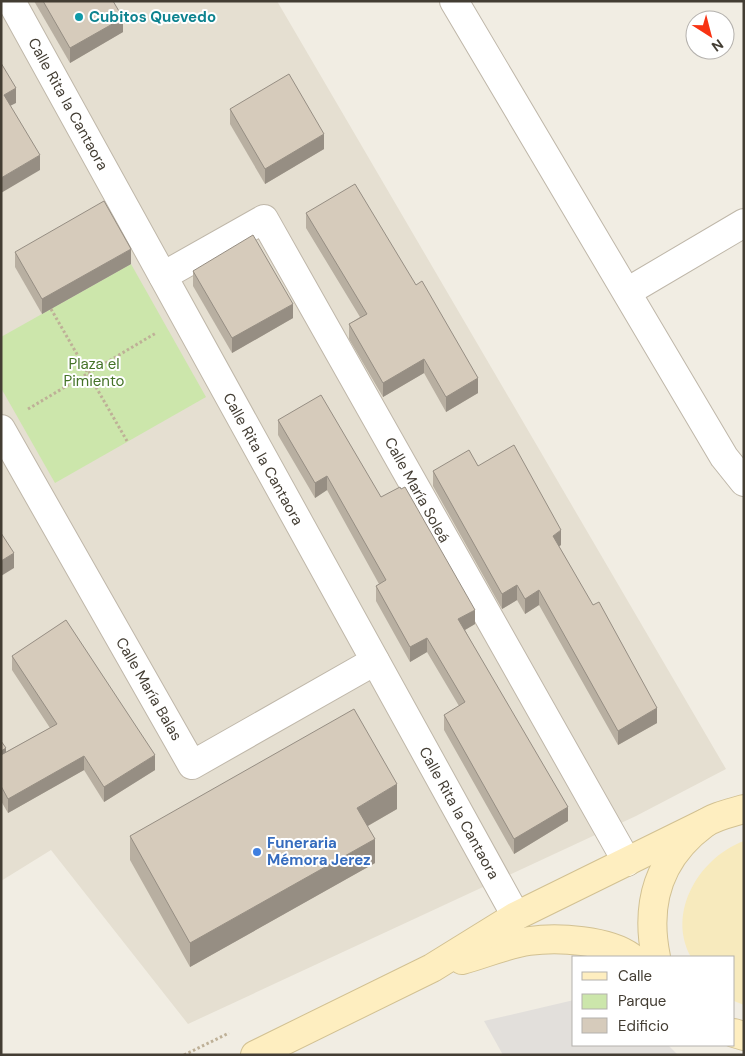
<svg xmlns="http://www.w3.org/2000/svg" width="745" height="1056" viewBox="0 0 745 1056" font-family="'DM Sans',sans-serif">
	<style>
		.residential { fill: #e5dfd1 }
		.green { fill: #cce6ab }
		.sand { fill: #f7eabd }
		.parking { fill: #e2dfdb }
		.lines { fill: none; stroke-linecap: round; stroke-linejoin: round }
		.street-casing { stroke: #bfb7a9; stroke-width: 30 }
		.secondary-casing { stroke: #d2c192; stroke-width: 30 }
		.path { stroke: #beb097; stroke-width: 3; stroke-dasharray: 2.5 2.5; stroke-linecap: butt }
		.street { stroke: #fff; stroke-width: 28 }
		.secondary { stroke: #feeec0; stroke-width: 28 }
		.wall { fill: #b8afa1 }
		.shaded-wall { fill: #968e83 }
		.building { fill: #d6cbbb; stroke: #968e83 }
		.culture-dot { fill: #0f9aa8; stroke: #fff; stroke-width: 2 }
		.shop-dot { fill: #3f7fe0; stroke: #fff; stroke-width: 2 }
		.labels { text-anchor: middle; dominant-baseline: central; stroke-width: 4; stroke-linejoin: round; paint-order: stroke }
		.culture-label { font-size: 15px; font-weight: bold; fill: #0d838f; stroke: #fff; text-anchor: start }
		.street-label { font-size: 15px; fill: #433d33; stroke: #fff }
		.park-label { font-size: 15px; fill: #457328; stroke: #fff }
		.shop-label { font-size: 15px; font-weight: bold; fill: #366cbe; stroke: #fff; text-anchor: start }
	</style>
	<rect width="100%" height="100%" fill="#f1ede3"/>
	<!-- residential -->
	<path class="residential" d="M1 1H277L726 769 636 816 188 1024 51 850 1 881Z"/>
	<!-- green -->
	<path class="green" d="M131 264 206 397 55 483 1 388V337Z"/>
	<!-- sand -->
	<path class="sand" d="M744 841V1005L734 1001V957H691C666 912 700 857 744 841Z"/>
	<!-- parking -->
	<path class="parking" d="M574 1000V1045H668L678 1055H503L484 1021Z"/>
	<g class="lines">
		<!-- street casing -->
		<g class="street-casing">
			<g id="street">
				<path d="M11 1 516 916"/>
				<path d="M454 1 724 457 744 482"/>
				<path d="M163 276 264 219 627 862"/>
				<path d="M627 292 744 223"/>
				<path d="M1 429 192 765 375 661"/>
			</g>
		</g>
		<!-- secondary casing -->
		<g class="secondary-casing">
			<g id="secondary">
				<path d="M656 957C645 904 658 858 704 824 715 816 731 813 744 809"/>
				<path d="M462 960C484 954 507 944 529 941 558 937 608 940 631 957"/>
				<path d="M734 1033 744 1036"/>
				<path d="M255 1055 432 968 516 916 705 823"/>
			</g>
		</g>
		<!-- path -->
		<g class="path">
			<path d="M51 309 127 441"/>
			<path d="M28 409 156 333"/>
			<path d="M184 1055 229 1033"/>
		</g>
		<!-- street -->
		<use href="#street" class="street"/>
		<!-- secondary -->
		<use href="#secondary" class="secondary"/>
	</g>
	<!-- wall -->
	<g class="wall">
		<path d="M34 1H113L123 32 70 63Z"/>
		<path d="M230 109 324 149 265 184 230 124Z"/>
		<path d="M306 213 478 393 446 412 424 373 383 397 349 339V324L360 317 306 228Z"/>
		<path d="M15 252 131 264 42 314 15 267Z"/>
		<path d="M193 271 293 318 232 353 193 286Z"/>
		<path d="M278 420 381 497 475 624 465 630 568 821 514 854 444 730V715L459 706 427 652 410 662 376 601V586L379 584 327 490 315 498 278 435Z"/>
		<path d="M478 466 561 545 559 546 657 723 618 745 539 605 525 614 517 600 502 609 433 486V471Z"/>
		<path d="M12 656 155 770 104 802 84 770 8 813 1 801V741L6 752 50 728 12 670Z"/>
		<path d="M397 809 368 826 375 863 190 967 130 860V836Z"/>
	</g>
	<!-- shaded-wall -->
	<g class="shaded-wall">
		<path d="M2 16V31L1 32V17Z"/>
		<path d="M123 18V32L70 63V48Z"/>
		<path d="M16 88V103L4 109V95Z"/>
		<path d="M324 134V149L265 184V169Z"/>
		<path d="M40 155V170L1 193V178Z"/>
		<path d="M131 249V264L42 314V299Z"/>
		<path d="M293 304V318L232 353V338Z"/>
		<path d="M424 359V373L383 397V383Z"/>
		<path d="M478 378V393L446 412V397Z"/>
		<path d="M327 476V490L315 498V483Z"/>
		<path d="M561 530V545L553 550V536Z"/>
		<path d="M14 553V568L1 576V561Z"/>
		<path d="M517 585V600L502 609V594Z"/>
		<path d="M539 590V605L525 614V599Z"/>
		<path d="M475 610V624L458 634V619Z"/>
		<path d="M427 638V652L410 662V647Z"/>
		<path d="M657 708V723L618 745V731Z"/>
		<path d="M6 748V763L1 766V751Z"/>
		<path d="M155 755V770L104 802V787Z"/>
		<path d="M84 756V770L8 813V799Z"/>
		<path d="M397 784V809L357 832V808Z"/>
		<path d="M568 807V821L514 854V839Z"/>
		<path d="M375 839V863L190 967V943Z"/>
	</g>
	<!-- building -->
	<g class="building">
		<path d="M43 1H113L123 18 70 48Z"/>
		<path d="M1 63 16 88 4 95 40 155 1 178Z"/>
		<path d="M289 74 324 134 265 169 230 109Z"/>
		<path d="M355 184 416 285 422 281 478 378 446 397 424 359 383 383 349 324 367 314 306 213Z"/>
		<path d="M104 201 131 249 42 299 15 252Z"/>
		<path d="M253 235 293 304 232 338 193 271Z"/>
		<path d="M321 395 381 497 400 487 401 489 405 487 475 610 458 619 568 807 514 839 444 715 465 702 427 638 410 647 376 586 386 580 327 476 315 483 278 420Z"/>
		<path d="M514 445 561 530 553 536 593 605 599 602 657 708 618 731 539 590 525 599 517 585 502 594 433 471 469 450 478 466Z"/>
		<path d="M1 533 14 553 1 561Z"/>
		<path d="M66 620 155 755 104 787 84 756 8 799 1 786V755L57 724 12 656Z"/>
		<path d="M354 709 397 784 357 808 375 839 190 943 130 836Z"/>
		<path d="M1 741 6 748 1 751Z"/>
	</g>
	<!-- markers -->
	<circle class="culture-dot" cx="79" cy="17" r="5"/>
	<circle class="shop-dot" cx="257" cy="852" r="5"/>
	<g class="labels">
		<!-- culture labels -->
		<g class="culture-label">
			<text x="89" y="17">Cubitos Quevedo</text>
		</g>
		<!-- street labels -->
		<g class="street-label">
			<text transform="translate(68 104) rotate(61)">Calle Rita la Cantaora</text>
			<text transform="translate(263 459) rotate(61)">Calle Rita la Cantaora</text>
			<text transform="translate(417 490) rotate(61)">Calle María Soleá</text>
			<text transform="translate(149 689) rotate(60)">Calle María Balas</text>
			<text transform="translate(459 813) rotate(61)">Calle Rita la Cantaora</text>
		</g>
		<!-- park labels -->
		<g class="park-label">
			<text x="94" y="364">Plaza el<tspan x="94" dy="17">Pimiento</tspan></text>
		</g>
		<!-- shop labels -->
		<g class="shop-label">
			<text x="267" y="843">Funeraria<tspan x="267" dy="17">Mémora Jerez</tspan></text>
		</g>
	</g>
	<!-- border -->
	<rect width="745" height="1056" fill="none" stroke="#433d33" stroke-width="5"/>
	<!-- legend -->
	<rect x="572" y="956" width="162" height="90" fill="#ffffff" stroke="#b4b1ad"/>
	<rect x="582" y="972" width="25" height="8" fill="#feeec0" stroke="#b4b1ad"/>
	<text x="618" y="981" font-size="15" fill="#433d33">Calle</text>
	<rect x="582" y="994" width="25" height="15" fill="#cce6ab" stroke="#b4b1ad"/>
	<text x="618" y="1006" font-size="15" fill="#433d33">Parque</text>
	<rect x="582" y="1018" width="25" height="15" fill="#d6cbbb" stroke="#b4b1ad"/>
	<text x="618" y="1031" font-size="15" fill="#433d33">Edificio</text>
	<!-- north arrow -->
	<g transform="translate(710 35) rotate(144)"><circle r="24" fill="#ffffff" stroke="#b4b1ad"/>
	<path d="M0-4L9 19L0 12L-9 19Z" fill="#f83313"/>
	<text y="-8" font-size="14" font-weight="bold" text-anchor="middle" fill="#433d33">N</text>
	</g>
</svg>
